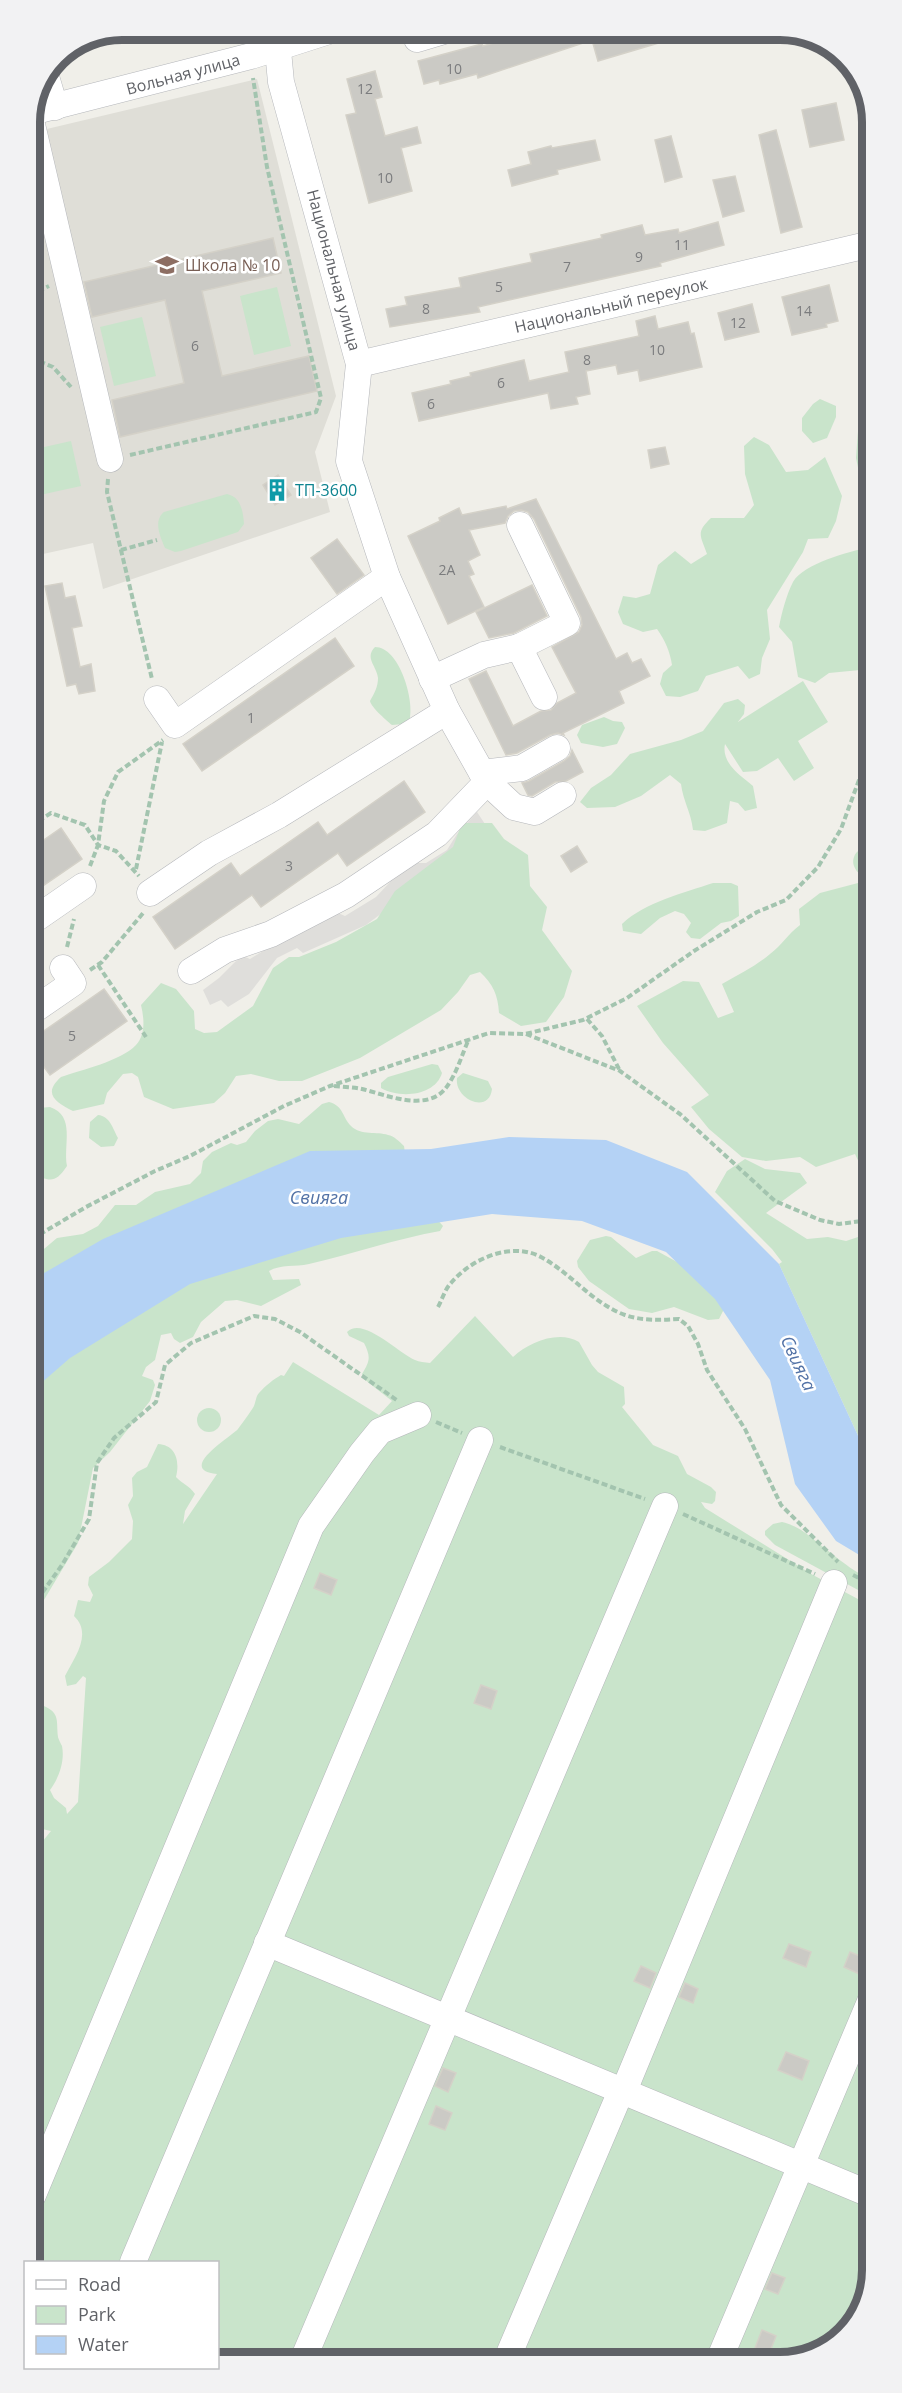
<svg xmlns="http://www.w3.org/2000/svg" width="902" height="2393" viewBox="0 0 902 2393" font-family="'Open Sans',sans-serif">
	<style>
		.industrial { fill: #dfdedb }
		.education { fill: #dfded7 }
		.green { fill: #c9e4cb }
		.water { fill: #b4d2f5 }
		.building { fill: #cbcac5; stroke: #d4d1c8; stroke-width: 1.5 }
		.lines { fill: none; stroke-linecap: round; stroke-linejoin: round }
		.minor-casing { stroke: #b5b7bb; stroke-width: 27 }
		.path { stroke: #a3c4af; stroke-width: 4; stroke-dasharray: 6 3; stroke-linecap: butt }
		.minor { stroke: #fff; stroke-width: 26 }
		.labels { text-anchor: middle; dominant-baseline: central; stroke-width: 5; stroke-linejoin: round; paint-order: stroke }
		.number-label { font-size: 14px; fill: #7b7c7e }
		.street-label { font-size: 16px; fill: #606267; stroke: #fff }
		.education-label { font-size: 16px; fill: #785e54; stroke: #fff; text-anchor: start }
		.culture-label { font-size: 16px; fill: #0d838f; stroke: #fff; text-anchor: start }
		.water-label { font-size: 18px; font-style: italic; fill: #5272a6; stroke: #fff }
		.rim { fill: none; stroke: #606267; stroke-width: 8 }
	</style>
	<rect width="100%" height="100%" fill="#f0efe9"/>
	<!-- industrial -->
	<path class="industrial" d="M477 812 485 824 398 901 366 925 303 953 297 948 277 958 249 994 228 1007 221 1000 210 1005 203 990 219 978 235 962 243 956 250 959 331 910 345 916 376 897 391 881 416 863H426L447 850 457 834Z"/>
	<!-- education -->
	<path class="education" d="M257 79 336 396 315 452 330 512 103 589 93 543 43 554 31 538 30 133Z"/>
	<!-- green -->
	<g class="green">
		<path d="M277 287 291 346 254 355 240 296Z"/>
		<path d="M142 317 156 376 114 386 100 327Z"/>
		<path d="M820 399 836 406V417L827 438 813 443 802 431V418L813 404Z"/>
		<path d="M869 419V484L860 477 856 458 858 431Z"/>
		<path d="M754 437 769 445 786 472 808 470 825 457 842 496 836 521 828 538 808 539 803 552 767 610 770 639 762 658 760 674 749 679 738 666 706 676 698 691 680 697 666 696 660 684 663 673 672 665C670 652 665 640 657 629L643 632 623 624 618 612 623 596 636 598 650 594 658 565 675 551 691 564 707 554C701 536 695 533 711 518H744L754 505 745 474 744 446Z"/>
		<path d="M71 441 81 486 31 497V450Z"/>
		<path d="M227 494C241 497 243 511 244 524L238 532 181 551 175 552 165 548C160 536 153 521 164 512Z"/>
		<path d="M869 547 870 648 860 670 829 673 815 683 798 677 792 642 779 627C782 612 786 596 793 582 804 563 849 552 869 547Z"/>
		<path d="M375 647C399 647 414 698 410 718L404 724 392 725C386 720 371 707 370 701 374 694 378 687 378 678 377 666 364 658 375 647Z"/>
		<path d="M803 681 828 722 798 741 814 768 794 781 778 758 757 771 743 772 725 744C721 763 740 775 753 786L757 808 745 811 738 803 730 801 727 823 705 831 693 830C691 812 683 801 681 784L670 775 641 796 615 807 587 808 580 802 591 788 611 775 630 754 681 740 703 731 724 703 738 699 745 705 744 714 738 722Z"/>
		<path d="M604 717 613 721 622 722 625 728 617 744 603 747 581 743 577 735 582 725Z"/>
		<path d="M462 823H492L504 839 528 855 530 886 547 907 542 930 572 971 564 997 546 1022 521 1026 499 1013C498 995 493 984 480 972L470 975 458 992 441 1010 360 1058 302 1081H279L251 1074 236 1076 225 1093 214 1103 173 1109 144 1097 138 1077 132 1073 123 1074 107 1093 104 1104 73 1111C56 1102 42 1094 61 1077 81 1070 121 1061 136 1045 146 1034 144 1018 141 1005L161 983 176 989 194 1011 195 1029 204 1033 217 1032 253 1006 273 968 289 957H299L336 942 377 919 395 891 453 847Z"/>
		<path d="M870 844V879C861 878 850 867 854 857 856 850 864 848 870 844Z"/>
		<path d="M713 883H731L738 886 739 916 731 921 721 923 700 939 691 938 686 932 691 923 684 914 675 911 660 918 641 934 623 931 622 924C645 902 684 893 713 883Z"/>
		<path d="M858 883 870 884V1186L855 1154 816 1167 800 1157 766 1161 742 1157 709 1129 691 1107 709 1095 663 1043 637 1006 683 981 699 982 718 1018 734 1012 722 984C738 975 756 966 770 954 782 945 788 934 800 925L799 909 820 893Z"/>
		<path d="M432 1064 438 1065 442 1073C435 1096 400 1099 381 1088V1083L388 1077Z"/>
		<path d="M463 1073 488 1081 492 1089C489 1115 454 1099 457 1078Z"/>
		<path d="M329 1102C344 1106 342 1117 351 1126 361 1136 377 1131 388 1135 394 1136 400 1142 404 1146L405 1153 32 1286V1259L57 1238 83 1234 98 1226 115 1205H136L155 1192 190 1184 201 1173 203 1161 212 1152 231 1143 237 1145 246 1142 255 1131 268 1121 278 1119 299 1124 322 1104Z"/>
		<path d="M50 1107C76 1116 63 1145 67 1166 55 1184 49 1182 32 1172V1113L39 1108Z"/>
		<path d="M98 1115C110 1116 113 1129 118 1138L114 1146 101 1147 89 1138 90 1122Z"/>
		<path d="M745 1159 765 1169 800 1173 807 1183 766 1213 807 1239 828 1237 846 1241 870 1233 871 1464 779 1264 782 1262 772 1249 715 1192 727 1171Z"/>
		<path d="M434 1216 443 1226 440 1231C395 1239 353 1254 309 1264 295 1267 281 1264 269 1271L273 1280 299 1279 301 1285 261 1306 237 1300 225 1301 201 1322 193 1337 180 1343 174 1339 171 1333 161 1335 155 1360 146 1367 142 1376 153 1380 155 1385 150 1401 110 1452 93 1468 78 1543 32 1620V1381L57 1361 196 1279 295 1241Z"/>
		<path d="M606 1236 611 1237 636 1258 652 1251H657L690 1269 725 1307 719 1319 708 1320 674 1307 652 1313 629 1309 589 1281 578 1267 577 1261 590 1240Z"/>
		<path d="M475 1316 513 1357C529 1342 559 1330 579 1342L592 1365 598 1372 624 1387 625 1404 622 1407 653 1445 678 1456 687 1474 711 1487 716 1492 715 1501 712 1504 701 1502 705 1508 813 1575 871 1606 872 2271 853 2327 804 2360 218 2362V2262H33V1853L51 1831 42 1829 33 1845 32 1725 39 1704C61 1712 56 1719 58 1737 58 1738 61 1744 62 1746 65 1761 59 1778 50 1790L54 1798 66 1808 67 1814 78 1802 86 1678 83 1676 76 1684 67 1686 65 1676C74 1658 93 1634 74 1616L78 1600 90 1602 93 1595 88 1585 89 1577 109 1562 132 1539 133 1521 128 1505 133 1496 132 1478 137 1472 147 1467 158 1444C176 1445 180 1461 176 1477 182 1484 189 1485 195 1494L185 1511 183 1524 217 1474C175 1470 232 1436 238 1429 243 1422 250 1413 254 1406 256 1401 256 1396 259 1393 265 1386 274 1379 281 1375L284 1376 293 1362 379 1415 392 1401 364 1379 362 1374C370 1361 371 1357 364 1343L349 1336 347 1332C363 1316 399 1354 415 1360 419 1362 425 1362 430 1363Z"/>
		<circle cx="209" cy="1420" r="12"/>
		<path d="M782 1522C803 1527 814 1541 831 1553 843 1563 857 1573 871 1580V1597L775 1545 765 1535V1531L773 1524Z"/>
	</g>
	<!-- water -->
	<path class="water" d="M509 1137 606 1140 687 1172 779 1264 871 1464V1562L836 1541 795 1484 770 1380 715 1299 666 1252 582 1221 492 1214 341 1238 190 1284 70 1358 32 1391V1280L103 1239 310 1151 431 1149Z"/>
	<!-- building -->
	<g class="building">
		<path d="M537 30H688L689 34 598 61 592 40 478 78 477 74 440 84 439 80 424 84 418 61 482 44 483 46Z"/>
		<path d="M375 71 382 97 375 99 385 136 417 127 421 143 401 148 412 191 369 203 346 115 356 113 347 79Z"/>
		<path d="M836 103 844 140 810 147 802 110Z"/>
		<path d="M776 130 802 227 781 233 759 135Z"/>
		<path d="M671 136 682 177 665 182 655 140Z"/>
		<path d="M595 140 600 160 557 170 558 174 512 186 508 170 531 164 528 152 551 146 552 148Z"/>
		<path d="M735 176 744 211 723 217 713 180Z"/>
		<path d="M718 222 724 245 660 263 661 266 478 307 480 312 390 327 386 309 407 305 405 297 461 287 459 278 532 262 530 254 602 238 601 235 642 225 645 235 678 229 679 233Z"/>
		<path d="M273 238 281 273 202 291 222 376 309 356 317 391 120 437 112 400 184 383 165 300 92 317 84 282Z"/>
		<path d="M829 285 838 321 826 324 827 327 792 335 782 297Z"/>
		<path d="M752 304 759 332 725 340 718 313Z"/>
		<path d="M655 316 658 329 688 322 691 334 694 333 702 367 640 381 638 370 618 374 616 365 586 371 590 394 576 397 578 404 551 409 548 393 419 421 412 393 451 384 450 381 471 376 470 373 524 360 529 381 569 372 565 352 639 336 636 321Z"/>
		<path d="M665 447 669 464 651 468 648 450Z"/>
		<path d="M278 475 291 495 275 505 263 485Z"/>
		<path d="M536 499 616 659 627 653 632 663 641 659 650 676 619 691 624 703 563 733 564 735 558 733 550 735 517 753 506 755 469 679 486 671 513 726 541 711 551 710 557 703 576 693 552 647 579 632 582 625 581 617 534 519 528 512 521 510 514 511 508 516 505 523 469 530 480 555 468 561 474 574 469 576 484 607 448 624 408 536 440 521 439 518 459 508 462 515 506 506 507 509Z"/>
		<path d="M337 539 364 575 337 594 311 558Z"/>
		<path d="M62 583 65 598 75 596 82 626 72 628 80 667 91 664 95 691 79 694 76 684 67 686 45 586Z"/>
		<path d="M532 585 547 616 514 633 489 638 476 612Z"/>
		<path d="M335 638 354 666 202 771 183 744Z"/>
		<path d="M572 750 583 772 566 781 555 782 532 796 528 795 522 783 529 781 564 761 570 756Z"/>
		<path d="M404 781 425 812 347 866 338 853 261 907 252 895 175 949 153 917 231 863 240 876 318 822 327 835Z"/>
		<path d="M61 828 82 859 31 894V849Z"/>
		<path d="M577 846 587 862 571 872 561 856Z"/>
		<path d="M104 989 127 1021 50 1075 41 1063 32 1069 31 1040Z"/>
		<path d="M320 1573 337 1580 331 1595 314 1588Z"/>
		<path d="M481 1685 497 1691 491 1709 474 1703Z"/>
		<path d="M789 1944 811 1952 806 1967 783 1958Z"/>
		<path d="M850 1952 872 1961 866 1977 844 1967Z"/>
		<path d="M641 1966 656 1973 650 1988 634 1981Z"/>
		<path d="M685 1983 698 1989 693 2003 679 1997Z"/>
		<path d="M786 2052 809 2061 802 2080 778 2070Z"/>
		<path d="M443 2068 456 2073 448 2092 435 2086Z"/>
		<path d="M436 2106 452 2113 445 2130 429 2124Z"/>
		<path d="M772 2273 785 2278 778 2294 765 2289Z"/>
		<path d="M762 2330 776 2336 769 2354 755 2348Z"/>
	</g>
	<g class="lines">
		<!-- minor casing -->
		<g class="minor-casing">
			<g id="minor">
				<path d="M276 30 281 82 359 364 349 461 387 577 447 711 487 782 514 807 535 812 563 795"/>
				<path d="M417 39 447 30"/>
				<path d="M47 80 55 107"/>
				<path d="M32 112 251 56 332 30"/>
				<path d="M30 116 110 459"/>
				<path d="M359 364 863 246"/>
				<path d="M519 647 567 623 520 525"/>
				<path d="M432 679 484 655 519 647 544 697"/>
				<path d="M157 699 175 725 387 577"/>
				<path d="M482 773 522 768 557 748"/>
				<path d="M150 893 209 853 279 815 447 711"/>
				<path d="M31 922 83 886"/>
				<path d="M191 971 225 950 271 934 346 895 437 834 487 782"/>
				<path d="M31 1012 73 983 63 968"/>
				<path d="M267 1943 872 2195"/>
				<path d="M33 2195 311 1526 362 1453 380 1431 418 1415"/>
				<path d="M133 2262 480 1440"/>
				<path d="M719 2360 872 1997"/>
				<path d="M506 2361 621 2091 628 2081 834 1583"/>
				<path d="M302 2362 665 1506"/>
			</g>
		</g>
		<!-- path -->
		<g class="path">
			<path d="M30 295 49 286"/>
			<path d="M31 358 53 367 71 387"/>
			<path d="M130 455 316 412 321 398 267 167 253 78"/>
			<path d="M108 479 107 492 152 679"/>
			<path d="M121 550 157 540"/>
			<path d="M31 826 51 813 85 825 98 845 116 851 139 876"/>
			<path d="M90 866 98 845 104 801 118 772 163 740"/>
			<path d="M136 869 162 742"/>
			<path d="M67 947 74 919"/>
			<path d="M98 965 146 1037"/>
			<path d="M90 970 102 962 144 912"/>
			<path d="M587 1019 602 1036 620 1071"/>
			<path d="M526 1034 620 1071 680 1114 775 1201 820 1220 839 1224 870 1220"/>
			<path d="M334 1086C343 1087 353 1087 362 1089 386 1095 426 1112 445 1089 456 1076 462 1054 469 1039"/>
			<path d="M32 1239 86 1207 155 1171 190 1156 284 1106 330 1086 489 1033 525 1034 583 1020 627 998 694 951 757 912 786 900 818 867 841 829 870 750"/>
			<path d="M438 1307C442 1300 445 1289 451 1283 471 1259 511 1241 541 1257 571 1273 592 1303 625 1315 642 1321 661 1320 679 1319L688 1326 698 1344 707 1370 745 1429 781 1505 838 1562"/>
			<path d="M436 1422 462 1433"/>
			<path d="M500 1447 645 1499"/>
			<path d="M683 1514 815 1574"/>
			<path d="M853 1575 871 1584"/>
			<path d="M32 1607 62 1565 89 1519 97 1463 114 1438 156 1402 165 1365 191 1343 254 1316 275 1319 300 1332 398 1401"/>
		</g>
		<!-- minor -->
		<use href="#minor" class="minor"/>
	</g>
	<!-- icons -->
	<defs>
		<g id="school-bare" transform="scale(1.8)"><path d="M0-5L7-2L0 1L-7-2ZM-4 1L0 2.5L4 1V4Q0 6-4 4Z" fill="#8d6e63" stroke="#fff" stroke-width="2.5" paint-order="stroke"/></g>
		<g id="building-bare" transform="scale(1.8)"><path d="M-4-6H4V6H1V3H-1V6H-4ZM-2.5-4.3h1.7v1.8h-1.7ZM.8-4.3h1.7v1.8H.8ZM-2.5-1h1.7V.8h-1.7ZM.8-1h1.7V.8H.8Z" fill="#0f9aa8" stroke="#fff" stroke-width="2.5" paint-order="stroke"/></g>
	</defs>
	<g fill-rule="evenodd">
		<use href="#school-bare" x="167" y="265"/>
		<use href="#building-bare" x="277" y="490"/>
	</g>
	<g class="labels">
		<!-- number labels -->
		<g class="number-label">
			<text x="454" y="68">10</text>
			<text x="365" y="88">12</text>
			<text x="385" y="177">10</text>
			<text x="682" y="244">11</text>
			<text x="639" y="256">9</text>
			<text x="567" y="266">7</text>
			<text x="499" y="286">5</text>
			<text x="426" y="308">8</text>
			<text x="804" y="310">14</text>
			<text x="738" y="322">12</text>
			<text x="195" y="345">6</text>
			<text x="657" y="349">10</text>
			<text x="587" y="359">8</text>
			<text x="501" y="382">6</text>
			<text x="431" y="403">6</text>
			<text x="447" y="569">2А</text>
			<text x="251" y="717">1</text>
			<text x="289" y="865">3</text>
			<text x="72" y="1035">5</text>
		</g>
		<!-- street labels -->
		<g class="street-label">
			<text transform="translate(183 74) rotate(-15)">Вольная улица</text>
			<text transform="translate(334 270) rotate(75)">Национальная улица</text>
			<text transform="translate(611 305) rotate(-13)">Национальный переулок</text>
		</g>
		<!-- education labels -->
		<g class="education-label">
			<text x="185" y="265">Школа № 10</text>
		</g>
		<!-- culture labels -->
		<g class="culture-label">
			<text x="295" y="490">ТП-3600</text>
		</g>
		<!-- water labels -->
		<g class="water-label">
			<text x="319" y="1197">Свияга</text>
			<text transform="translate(799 1363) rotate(65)">Свияга</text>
		</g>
	</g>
	<!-- crop -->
	<path d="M0 0H902V2393H0ZM122 40H780A82 82 0 0 1 862 122V2270A82 82 0 0 1 780 2352H122A82 82 0 0 1 40 2270V122A82 82 0 0 1 122 40Z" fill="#f2f2f3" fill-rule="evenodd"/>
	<path class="rim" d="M122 40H780A82 82 0 0 1 862 122V2270A82 82 0 0 1 780 2352H122A82 82 0 0 1 40 2270V122A82 82 0 0 1 122 40Z"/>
	<!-- legend -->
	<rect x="24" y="2261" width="195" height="108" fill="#ffffff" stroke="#bfc0c2" stroke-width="1.5"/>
	<rect x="36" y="2280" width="30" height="9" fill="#ffffff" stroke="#bfc0c2" stroke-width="1.5"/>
	<text x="78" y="2291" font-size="18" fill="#606267">Road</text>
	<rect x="36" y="2306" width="30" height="18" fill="#c9e4cb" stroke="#bfc0c2" stroke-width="1.5"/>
	<text x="78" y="2321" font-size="18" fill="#606267">Park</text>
	<rect x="36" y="2336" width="30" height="18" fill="#b4d2f5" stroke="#bfc0c2" stroke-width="1.5"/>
	<text x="78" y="2351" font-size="18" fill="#606267">Water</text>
</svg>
